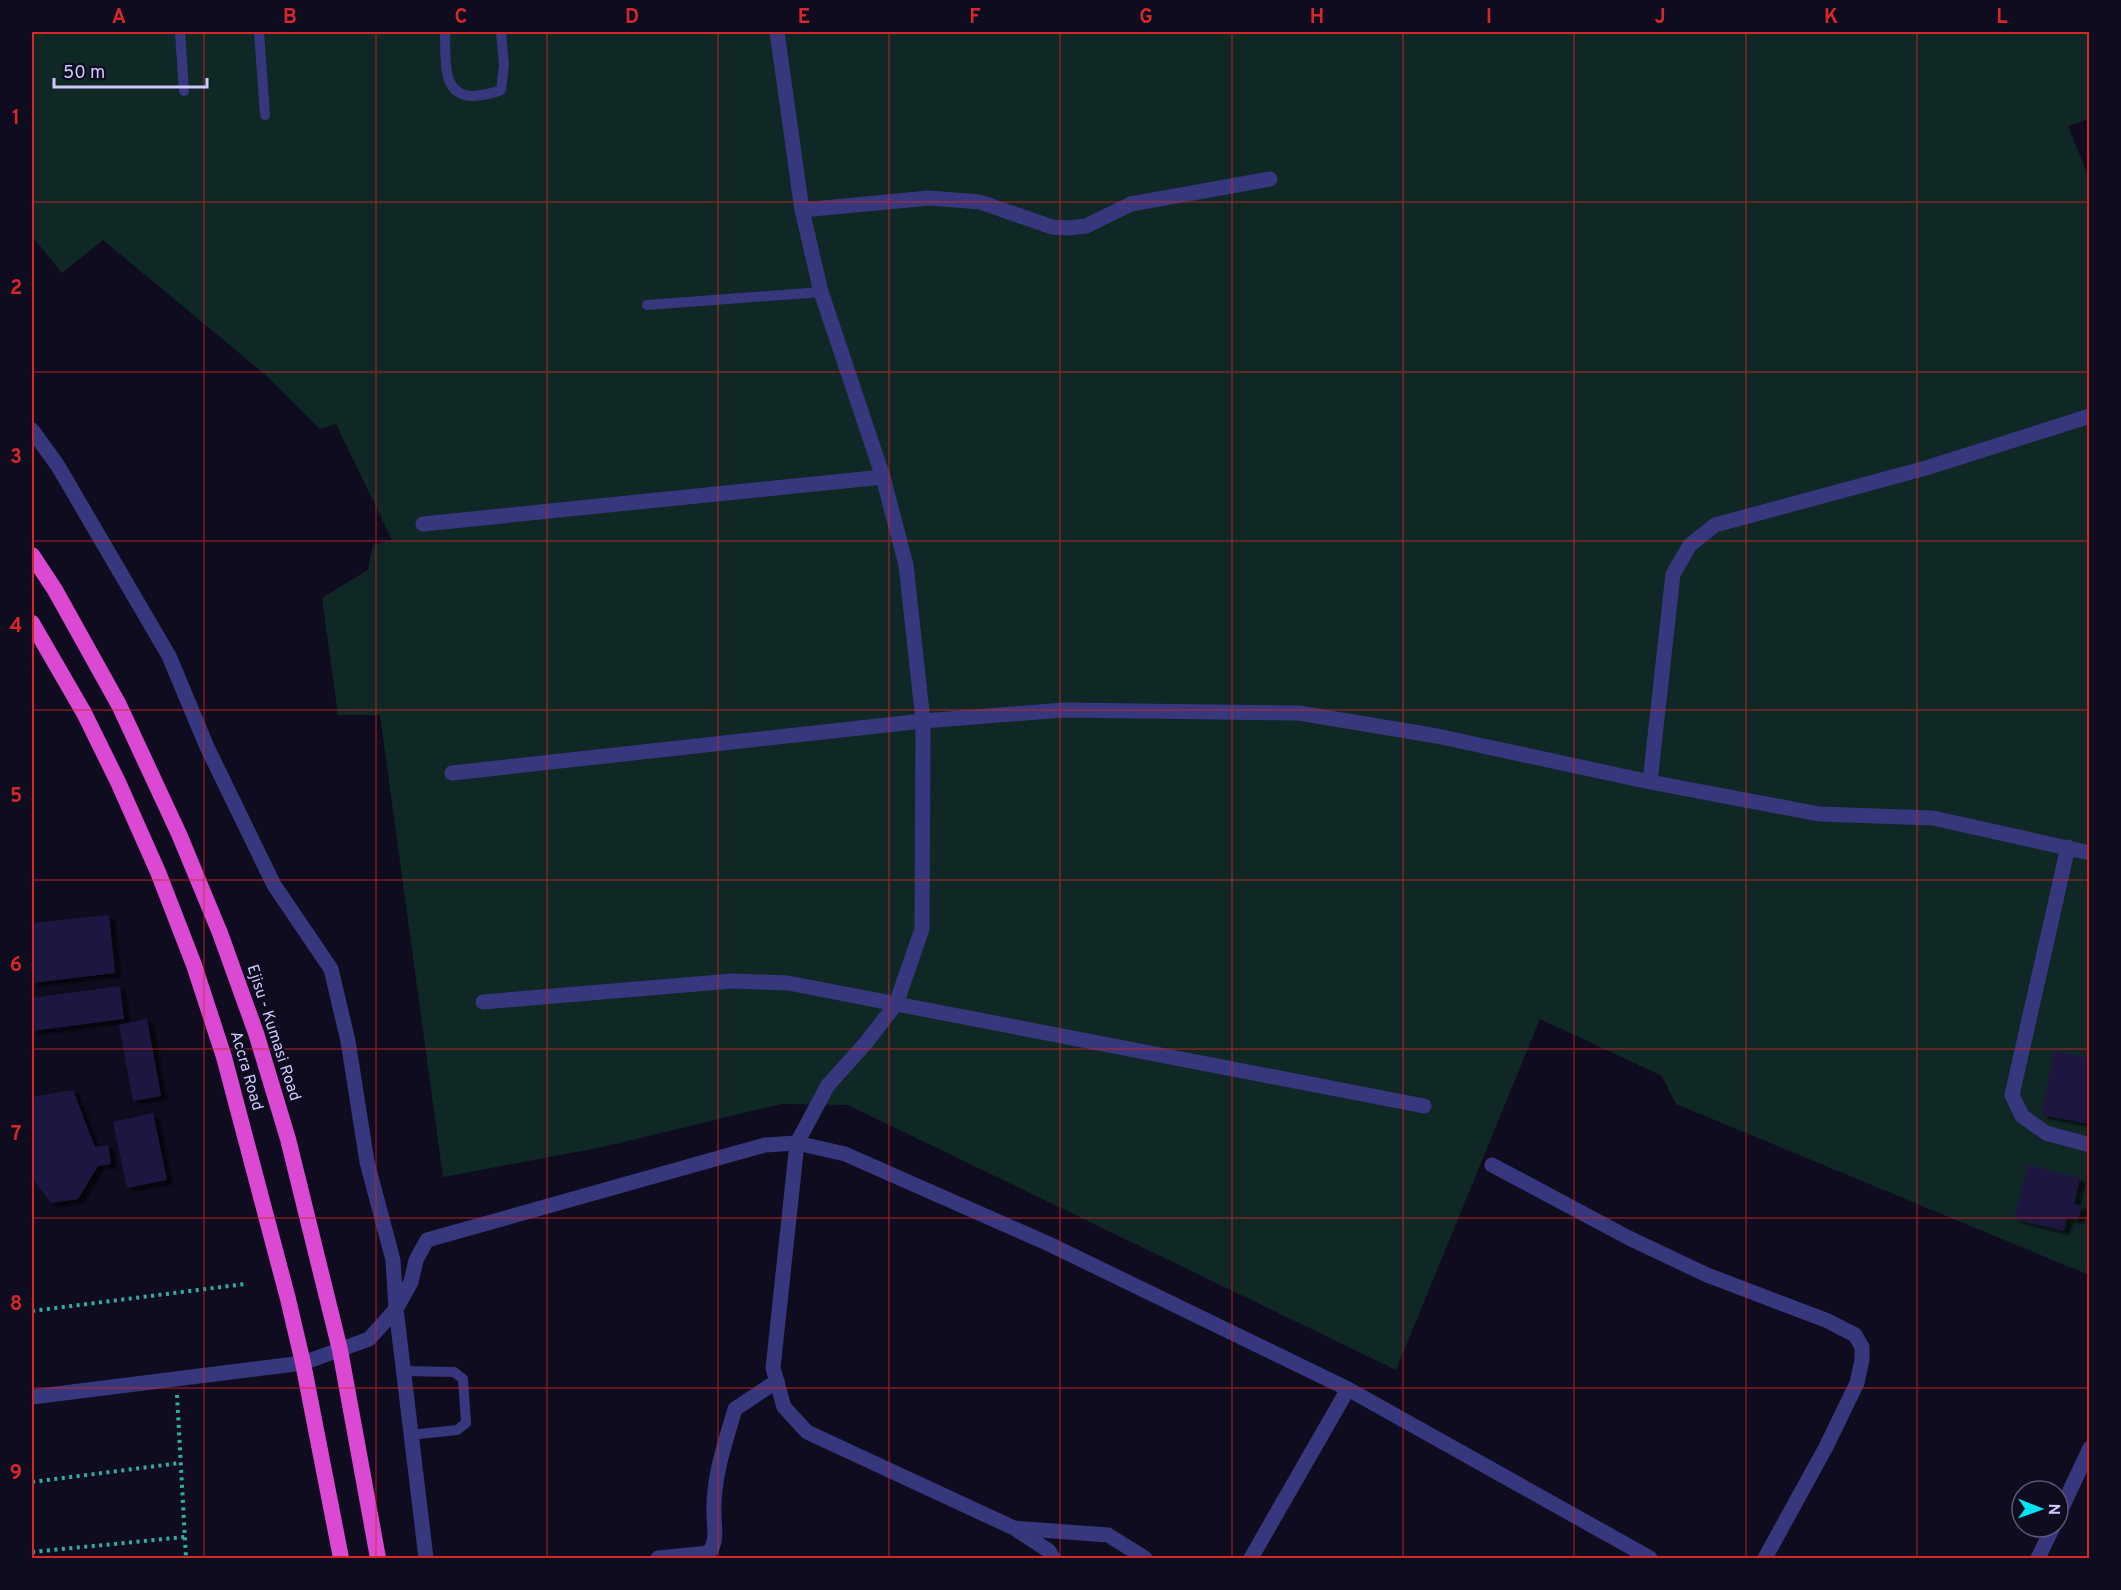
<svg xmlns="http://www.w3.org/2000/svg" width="2121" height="1590" viewBox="0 0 2121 1590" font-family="Overpass,sans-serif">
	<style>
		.green { fill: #0f2826 }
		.building { fill: #1e183f; filter: url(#shadow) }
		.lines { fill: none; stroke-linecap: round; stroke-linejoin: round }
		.path { stroke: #2dafa2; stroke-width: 4; stroke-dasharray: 3 4.5; stroke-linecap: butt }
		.service { stroke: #37377d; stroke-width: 10 }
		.minor { stroke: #37377d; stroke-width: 15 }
		.trunk { stroke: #db49d2; stroke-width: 16 }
		.grid { fill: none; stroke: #d62828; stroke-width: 1.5; stroke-opacity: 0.55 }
		.labels { text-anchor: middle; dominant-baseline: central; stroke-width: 5; stroke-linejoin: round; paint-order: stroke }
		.street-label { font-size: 16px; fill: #cdc8ff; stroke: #0e0c1e }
		.neatline { fill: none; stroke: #d62828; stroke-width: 2 }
		.grid-label { font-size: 20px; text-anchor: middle; font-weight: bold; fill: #d62828 }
	</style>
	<defs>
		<filter id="shadow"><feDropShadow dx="6" dy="4" stdDeviation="1.5" flood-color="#0009"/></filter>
	</defs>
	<rect width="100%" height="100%" fill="#0e0c1e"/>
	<!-- green -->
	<path class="green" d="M32 32H2089V119L2068 126 2090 180 2089 1275 1676 1104 1662 1076 1540 1019 1396 1370 848 1105 781 1104 603 1147 443 1177 380 715H338L322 598 368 570 373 545 392 540 336 424 320 429 268 377 103 240 62 273 32 236Z"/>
	<!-- building -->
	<g class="building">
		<path d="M109 915 115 973 32 983V923Z"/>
		<path d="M120 986 124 1019 32 1031V998Z"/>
		<path d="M147 1019 161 1096 133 1101 119 1025Z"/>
		<path d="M2054 1051 2090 1058V1124L2041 1115Z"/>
		<path d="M73 1090 95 1147 108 1145 111 1164 98 1166 78 1199 51 1203 32 1178V1097Z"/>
		<path d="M153 1113 167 1180 127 1188 113 1122Z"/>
		<path d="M2028 1165 2080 1178 2074 1204 2082 1206 2078 1220 2067 1218 2064 1231 2014 1219Z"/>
	</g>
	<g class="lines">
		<!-- path -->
		<g class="path">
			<path d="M32 1311 245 1284"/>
			<path d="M177 1395 186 1558"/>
			<path d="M32 1482 180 1463"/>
			<path d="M32 1552 185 1537"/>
		</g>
		<!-- service -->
		<g class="service">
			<path d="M180 32 184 91"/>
			<path d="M259 32 265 115"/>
			<path d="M445 32C446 56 440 97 474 96 484 95 491 94 501 90L504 65 501 32"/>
			<path d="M647 305 821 292"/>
			<path d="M404 1371 454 1372 463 1379 466 1423 457 1430 410 1435"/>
		</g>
		<!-- minor -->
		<g class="minor">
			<path d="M777 32 802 210 821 292 883 477 906 565 923 721 922 929 896 1004 865 1044 828 1085 797 1143 773 1368 784 1407 807 1432 1014 1528 1108 1535 1145 1558"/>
			<path d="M802 210 929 198 980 202 1052 227 1068 228 1086 226 1131 204 1270 179"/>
			<path d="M32 430 58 466 169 656 207 747 274 885 331 969 348 1041 367 1162 393 1260 396 1309 426 1558"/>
			<path d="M423 524 883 477"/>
			<path d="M452 773 923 721 1064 710 1299 713 1437 736 1650 782 1819 814 1933 818 2090 853"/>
			<path d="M1650 782 1673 574 1690 545 1715 525 1926 468 2090 416"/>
			<path d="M2068 847 2012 1095 2022 1116 2046 1133 2090 1145"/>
			<path d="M483 1002 732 981 788 983 1424 1106"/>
			<path d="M1492 1165 1629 1238 1707 1275 1828 1321 1855 1335 1862 1347V1360L1857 1383 1826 1447 1765 1558"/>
			<path d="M32 1397 303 1363 369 1339 396 1309 411 1282 416 1260 427 1240 765 1145 797 1143 845 1154 1049 1244 1348 1389 1650 1558"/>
			<path d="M2058 1516 2090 1448"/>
			<path d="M1017 1530 1049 1551 1053 1558"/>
			<path d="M658 1558 709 1553C718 1540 714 1529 714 1513 713 1477 725 1443 735 1409L777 1381"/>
			<path d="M1251 1558 1348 1389"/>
			<path d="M2038 1558 2053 1527"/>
		</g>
		<!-- trunk -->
		<g class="trunk">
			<path d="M32 555 55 590 119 705 179 834 220 933 256 1033 288 1139 340 1350 378 1558"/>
			<path d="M32 623 84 713 118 782 158 872 194 965 224 1057 288 1299 303 1363 341 1558"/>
		</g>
	</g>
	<!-- grid -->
	<path class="grid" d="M204 32V1558M376 32V1558M547 32V1558M718 32V1558M889 32V1558M1060 32V1558M1232 32V1558M1403 32V1558M1574 32V1558M1746 32V1558M1917 32V1558M32 202H2090M32 372H2090M32 541H2090M32 710H2090M32 880H2090M32 1049H2090M32 1218H2090M32 1388H2090"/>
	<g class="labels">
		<!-- street labels -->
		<g class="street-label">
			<text transform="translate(273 1033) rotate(72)">Ejisu - Kumasi Road</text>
			<text transform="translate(246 1071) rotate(74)">Accra Road</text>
		</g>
	</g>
	<!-- border -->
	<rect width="2121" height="1590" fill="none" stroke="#0e0c1e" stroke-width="66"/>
	<!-- north arrow -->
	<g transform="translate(2040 1509) rotate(91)"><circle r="28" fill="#0e0c1e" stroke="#5a5778" stroke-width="1.5"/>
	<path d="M0-4.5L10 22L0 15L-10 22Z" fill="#00e3f3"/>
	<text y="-9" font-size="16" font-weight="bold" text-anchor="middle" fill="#cdc8ff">N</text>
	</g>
	<!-- scale -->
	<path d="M54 78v9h153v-9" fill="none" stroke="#cdc8ff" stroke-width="3"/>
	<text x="63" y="78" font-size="18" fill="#cdc8ff" stroke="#0e0c1e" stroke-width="4.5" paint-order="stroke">50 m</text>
	<rect x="33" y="33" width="2055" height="1524" class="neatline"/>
	<g class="grid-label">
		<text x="119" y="23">A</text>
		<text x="290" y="23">B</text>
		<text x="461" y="23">C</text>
		<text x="632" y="23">D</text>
		<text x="804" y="23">E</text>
		<text x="975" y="23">F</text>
		<text x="1146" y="23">G</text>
		<text x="1317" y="23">H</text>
		<text x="1489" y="23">I</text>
		<text x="1660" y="23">J</text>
		<text x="1831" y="23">K</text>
		<text x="2002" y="23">L</text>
		<text x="16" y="124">1</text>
		<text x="16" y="294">2</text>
		<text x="16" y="463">3</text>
		<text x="16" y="632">4</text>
		<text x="16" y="802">5</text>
		<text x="16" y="971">6</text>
		<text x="16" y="1140">7</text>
		<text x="16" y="1310">8</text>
		<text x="16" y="1479">9</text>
	</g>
</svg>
